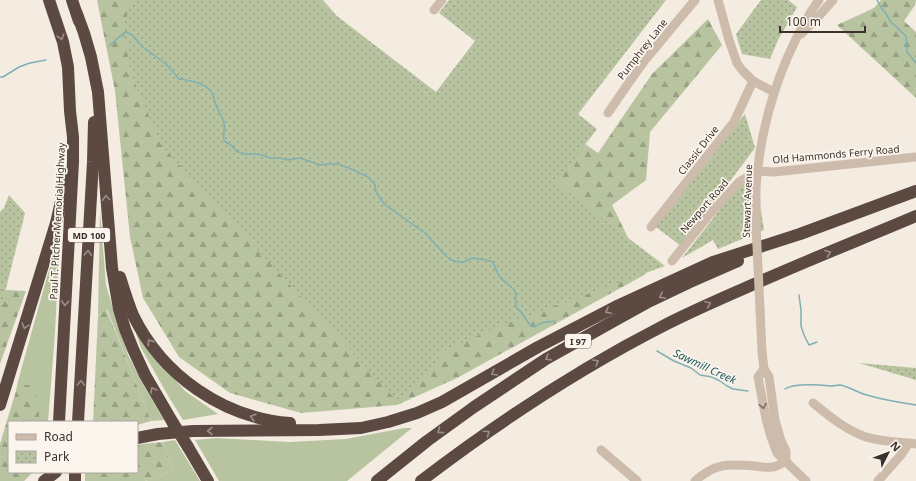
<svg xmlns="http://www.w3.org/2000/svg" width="916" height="481" viewBox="0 0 916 481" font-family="'Noto Sans',sans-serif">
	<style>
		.green { fill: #b8c4a0 }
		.forest { fill: url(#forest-firs) }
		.park { fill: url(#park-dots) }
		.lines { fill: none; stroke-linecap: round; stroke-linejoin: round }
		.stream { stroke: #7fb0b2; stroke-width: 1.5 }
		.minor { stroke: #cdbbac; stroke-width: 9 }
		.highway { stroke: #5c4a42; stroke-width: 12 }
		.minor-bridge { stroke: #cdbbac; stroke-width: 9 }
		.highway-bridge { stroke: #5c4a42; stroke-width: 12 }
		.oneway { stroke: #9c8e87 }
		.oneway2 { stroke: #7d6f65 }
		.labels { text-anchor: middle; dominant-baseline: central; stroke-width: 3.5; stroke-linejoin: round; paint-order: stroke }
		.shield { fill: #fbf5ee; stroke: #756b66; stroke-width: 1 }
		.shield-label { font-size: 9px; font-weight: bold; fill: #3b302b }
		.street-label { font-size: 10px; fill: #3b302b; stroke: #fbf5ee }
		.water-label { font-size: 11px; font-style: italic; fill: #1f5a5e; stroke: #fbf5ee }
	</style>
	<defs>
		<pattern id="forest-firs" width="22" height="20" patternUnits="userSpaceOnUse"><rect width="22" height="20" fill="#b8c4a0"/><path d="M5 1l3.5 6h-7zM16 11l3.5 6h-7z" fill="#97a083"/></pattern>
		<pattern id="park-dots" width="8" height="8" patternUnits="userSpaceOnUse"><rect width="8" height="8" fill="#b8c4a0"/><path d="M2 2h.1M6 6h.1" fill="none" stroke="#97a083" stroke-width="1.8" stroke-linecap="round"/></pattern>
	</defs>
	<rect width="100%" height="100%" fill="#f4ebe1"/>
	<!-- green -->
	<g class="green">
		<path d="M100 211 106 285 119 328 128 355 144 386 164 420 151 421C136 384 122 346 107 309L98 316Z"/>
		<path d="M60 230 55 333 48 422H39V402L16 391 18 381Z"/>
		<path d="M132 322 147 346 185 391 218 414 183 420 170 399 141 348Z"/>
		<path d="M404 428H412L347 481H219L195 440 216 438 289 442 346 439Z"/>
		<path d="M175 440 200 481H145L173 471 163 442Z"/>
	</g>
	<!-- forest -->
	<g class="forest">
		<path d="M97 0H323L372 57 435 102 538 111 598 153 652 74 708 19 722 45 650 132 646 180 612 205 646 274 457 378 397 405 301 413 230 393 179 357 143 298 130 237 115 91Z"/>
		<path d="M881 0H916L915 5 904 21 916 32V98L837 25 874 8Z"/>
		<path d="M6 290 26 291 0 364V292Z"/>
		<path d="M106 309C122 346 136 384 151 421L137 425V422H93L98 316Z"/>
		<path d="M20 385H29L39 401V422H9V472H33L24 481H0V444L16 391Z"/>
		<path d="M163 442 173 471 145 481H85V472H137V446L141 444Z"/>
	</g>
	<!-- park -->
	<g class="park">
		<path d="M133 0H316L436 92 475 41 439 13 449 0H666L578 114 597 129 556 183 665 266 500 326 445 350 400 404 161 145 131 73 123 26Z"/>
		<path d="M761 0H788L797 7 778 40 770 59 742 54 736 34Z"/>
		<path d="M745 114 755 148 681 246 656 227Z"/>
		<path d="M754 166 764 230 718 249 713 240 682 258Z"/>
		<path d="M9 195 25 213 0 312V212L4 208Z"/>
		<path d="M859 363 916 368V380Z"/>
	</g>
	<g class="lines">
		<!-- stream -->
		<g class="stream">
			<path d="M877 0 882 9 885 12 888 17 890 21 906 36 907 52 916 63"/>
			<path d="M109 46C115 41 119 36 126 32L132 35 143 47 166 64 179 79C191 81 205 82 212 93 214 97 214 101 216 105 218 111 222 116 224 122 225 129 223 135 224 141L232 146 236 151 245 154H253L262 155 270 158H280L288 160 300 158 320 165 327 164H338L349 168 362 174 368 177 375 185 376 192 384 204 425 233 446 256 451 260 459 262H464L472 258 486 260 493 262C495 267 497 273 500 277 504 283 514 286 516 294 516 297 515 302 516 307L521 312 530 325 535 327 541 323 555 321"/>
			<path d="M0 77H3L19 67 30 63 46 60"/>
			<path d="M799 295 801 310V326L804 335 809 345 817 342"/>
			<path d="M657 351 674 361 691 368 700 375 712 377 720 381 727 386 733 389 748 391"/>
			<path d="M785 389C794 383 820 385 831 386 834 386 837 385 840 385 848 386 858 393 867 395 882 400 900 402 916 405"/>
		</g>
		<!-- minor -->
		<g class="minor">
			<path d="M718 0 729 40 737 63 742 70 753 81 774 92"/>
			<path d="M434 10 442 0"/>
			<path d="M801 34 818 17 833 0"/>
			<path d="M608 113 632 78 645 60 695 0"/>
			<path d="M758 171 774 172 916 157"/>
			<path d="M756 225C756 213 756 201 756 188 759 138 773 85 796 39 803 25 809 13 819 0"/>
			<path d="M651 227 734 122 753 81"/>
			<path d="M672 261 709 215 739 182 758 171"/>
			<path d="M760 309 762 351 764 369 769 377 775 420 781 441 786 451V461"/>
			<path d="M764 369 758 377 766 419 771 437 777 453 806 481"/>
			<path d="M813 403C829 416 846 430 866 437 882 442 900 442 916 444"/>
			<path d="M601 450 637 481"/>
			<path d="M695 481C716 462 730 464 756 466 761 467 767 468 772 467 777 467 782 463 786 461"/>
			<path d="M878 481 901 455 909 443"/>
		</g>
		<!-- highway -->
		<g class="highway">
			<path d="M49 0 63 42 68 67 70 111 73 137V162L59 422"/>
			<path d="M72 0 79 21"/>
			<path d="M77 14 84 33 91 57 98 92 112 268 119 309 125 329 133 349 145 375 173 423"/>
			<path d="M120 277C124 290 128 303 133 315 162 375 223 418 290 423"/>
			<path d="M0 405 56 223 62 197 65 174"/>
			<path d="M78 422 93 162 94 122"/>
			<path d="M137 438 158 434 193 431 319 430 361 428 388 422 417 413 442 402 538 347 615 307 713 262 800 234 916 191"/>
			<path d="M188 447 208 481"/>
			<path d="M44 481 56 472"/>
			<path d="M75 481V472"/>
			<path d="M377 481 427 441 474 407 546 359 621 317 650 301 690 282 738 261"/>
			<path d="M421 481C497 423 577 370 663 326 694 310 727 296 759 282 811 259 864 238 916 216"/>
		</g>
		<!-- minor-bridge -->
		<path class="minor-bridge" d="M756 225 760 309"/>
		<!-- highway-bridge -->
		<path class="highway-bridge" d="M173 423 188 447"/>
	</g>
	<!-- one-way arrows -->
	<defs><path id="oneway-chevron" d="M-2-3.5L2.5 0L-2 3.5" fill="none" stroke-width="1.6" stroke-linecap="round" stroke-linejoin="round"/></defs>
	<g class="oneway">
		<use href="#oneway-chevron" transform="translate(61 37) rotate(74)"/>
		<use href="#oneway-chevron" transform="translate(106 198) rotate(-94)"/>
		<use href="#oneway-chevron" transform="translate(88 253) rotate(-87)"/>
		<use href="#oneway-chevron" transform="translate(828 253) rotate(-22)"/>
		<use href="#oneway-chevron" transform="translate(662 296) rotate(154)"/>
		<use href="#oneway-chevron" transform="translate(65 303) rotate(93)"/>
		<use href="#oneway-chevron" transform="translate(708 304) rotate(-23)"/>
		<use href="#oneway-chevron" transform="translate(608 311) rotate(153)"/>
		<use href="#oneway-chevron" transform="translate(25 326) rotate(107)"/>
		<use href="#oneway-chevron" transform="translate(150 342) rotate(-125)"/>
		<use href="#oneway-chevron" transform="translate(548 358) rotate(149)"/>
		<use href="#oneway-chevron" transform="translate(596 362) rotate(-30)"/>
		<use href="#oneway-chevron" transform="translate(494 373) rotate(149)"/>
		<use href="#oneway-chevron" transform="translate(81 383) rotate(-87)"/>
		<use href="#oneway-chevron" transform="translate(153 390) rotate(-120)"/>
		<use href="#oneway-chevron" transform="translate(253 417) rotate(-164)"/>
		<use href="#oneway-chevron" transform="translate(210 431) rotate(180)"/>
		<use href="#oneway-chevron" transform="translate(440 431) rotate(144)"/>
		<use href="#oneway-chevron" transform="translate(487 433) rotate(-35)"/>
	</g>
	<use class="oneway2" href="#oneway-chevron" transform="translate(763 406) rotate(80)"/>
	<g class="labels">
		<!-- shield labels -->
		<g class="shield">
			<rect x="68" y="228" width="42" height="14" rx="3"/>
			<rect x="565" y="334" width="26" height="14" rx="3"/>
		</g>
		<g class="shield-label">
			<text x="89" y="235">MD 100</text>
			<text x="578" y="341">I 97</text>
		</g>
		<!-- street labels -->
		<g class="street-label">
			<text transform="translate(642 49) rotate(-52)">Pumphrey Lane</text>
			<text transform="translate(698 150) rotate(-52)">Classic Drive</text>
			<text transform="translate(836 154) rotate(-5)">Old Hammonds Ferry Road</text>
			<text transform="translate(747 201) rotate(-88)">Stewart Avenue</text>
			<text transform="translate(704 206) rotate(-49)">Newport Road</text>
			<text transform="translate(57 221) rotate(-87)">Paul T. Pitcher Memorial Highway</text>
		</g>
		<!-- water labels -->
		<g class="water-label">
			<text transform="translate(705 366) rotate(25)">Sawmill Creek</text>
		</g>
	</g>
	<!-- legend -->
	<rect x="8" y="421" width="130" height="52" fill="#fbf5ee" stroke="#aea6a0"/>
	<rect x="16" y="434" width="20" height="6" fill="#cdbbac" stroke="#aea6a0"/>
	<text x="44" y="441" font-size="12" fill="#3b302b">Road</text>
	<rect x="16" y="451" width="20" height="12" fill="url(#park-dots)" stroke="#aea6a0"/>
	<text x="44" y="461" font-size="12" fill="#3b302b">Park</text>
	<!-- north arrow -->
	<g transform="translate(888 453) rotate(48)" stroke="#fbf5ee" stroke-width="3" paint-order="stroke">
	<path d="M0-3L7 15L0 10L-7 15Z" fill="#3b302b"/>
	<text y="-6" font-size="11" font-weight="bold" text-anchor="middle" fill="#3b302b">N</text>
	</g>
	<!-- scale -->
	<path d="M780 26v6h85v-6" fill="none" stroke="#3b302b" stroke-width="2"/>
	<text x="786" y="26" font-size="12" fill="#3b302b" stroke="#fbf5ee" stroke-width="3" paint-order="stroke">100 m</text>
</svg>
